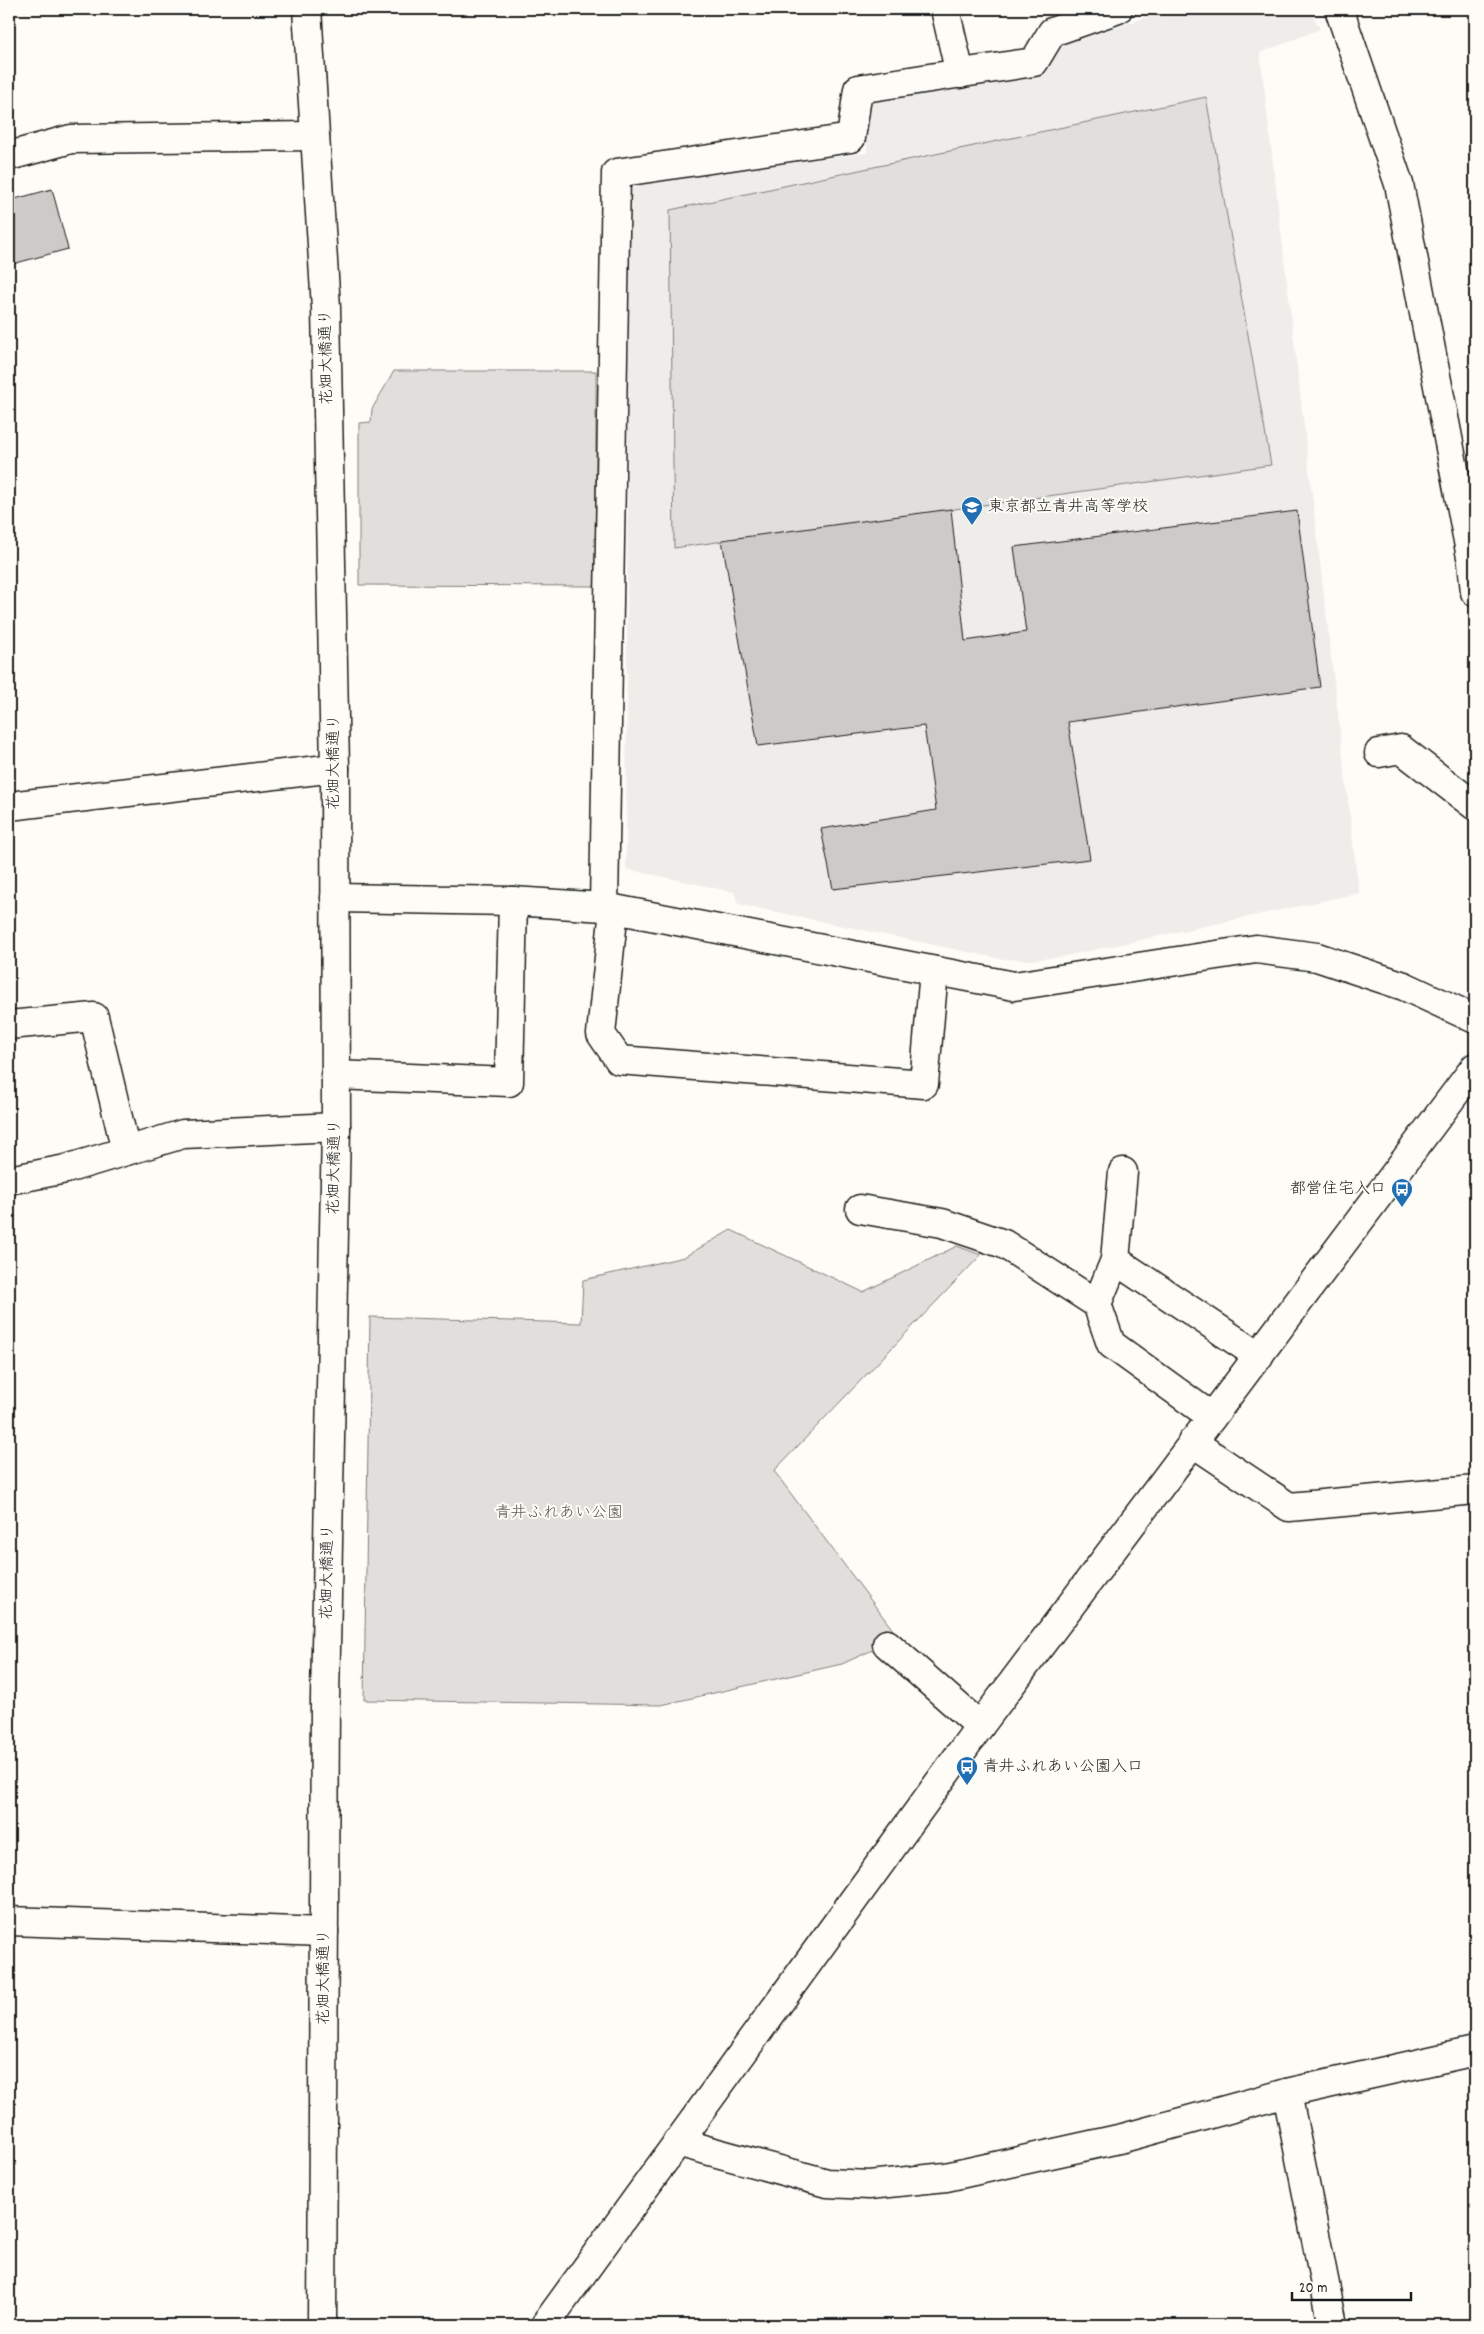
<svg xmlns="http://www.w3.org/2000/svg" width="1484" height="2334" viewBox="0 0 1484 2334" font-family="Dekko,'Klee One',sans-serif">
	<style>
		.built { fill: #eeede9 }
		.green { fill: #e0dfdb; stroke: #7e7e7c }
		.building { fill: #cccbc8; stroke: #1c1c1c }
		.lines { fill: none; stroke-linecap: round; stroke-linejoin: round }
		.minor-casing { stroke: #1c1c1c; stroke-width: 31 }
		.minor { stroke: #fdfcf7; stroke-width: 28 }
		.labels { text-anchor: middle; dominant-baseline: central; stroke-width: 4; stroke-linejoin: round; paint-order: stroke }
		.street-label { font-size: 16px; fill: #1c1c1c; stroke: #fdfcf7 }
		.poi-label { font-size: 16px; fill: #1c1c1c; stroke: #fdfcf7; text-anchor: start }
		.park-label { font-size: 16px; fill: #575655; stroke: #fdfcf7 }
	</style>
	<rect width="100%" height="100%" fill="#fdfcf7"/>
	<filter id="ink" filterUnits="userSpaceOnUse"><feTurbulence type="fractalNoise" baseFrequency=".02" numOctaves="2"/><feDisplacementMap in="SourceGraphic" scale="10" xChannelSelector="R" yChannelSelector="G"/><feConvolveMatrix kernelMatrix="1 2 1 2 8 2 1 2 1" color-interpolation-filters="sRGB"/></filter>
	<g filter="url(#ink)">
		<!-- built -->
		<path class="built" d="M1172 9H1310L1320 29 1260 53 1359 893 1061 957 1029 960 1001 959 738 904 734 892 626 869 629 183 867 153V112L872 103 1044 75 1061 45Z"/>
		<!-- green -->
		<g class="green">
			<path d="M1206 97 1271 465 674 548 670 210Z"/>
			<path d="M394 371H596V586L359 585V423L371 422 372 409Z"/>
			<path d="M731 1230 863 1292 957 1246 981 1255 774 1471 899 1638 842 1664 661 1705 364 1700 370 1317 581 1323 583 1280 684 1257Z"/>
		</g>
		<!-- building -->
		<g class="building">
			<path d="M52 189 68 249 9 265V210L13 209 11 200Z"/>
			<path d="M951 509 965 641 1026 632 1014 547 1297 511 1320 687 1068 722 1090 859 833 889 821 829 936 810 924 726 758 746 722 540Z"/>
		</g>
		<g class="lines">
			<!-- minor casing -->
			<g class="minor-casing">
				<g id="minor">
					<path d="M307 9 326 308 335 768 336 1127 325 1699 322 2325"/>
					<path d="M945 9 960 74"/>
					<path d="M1339 9 1399 184 1472 562 1475 592"/>
					<path d="M9 156 71 139 315 136"/>
					<path d="M1379 753 1401 749 1475 806"/>
					<path d="M9 806 335 768"/>
					<path d="M335 898 513 901 604 907 1014 986 1256 949 1317 957 1404 986 1475 1019"/>
					<path d="M604 907 616 173 851 138 858 89 1034 62 1052 32 1118 9"/>
					<path d="M614 909 601 1034 619 1060 924 1084 934 971"/>
					<path d="M9 1025 94 1017 126 1151"/>
					<path d="M335 1075 509 1082 513 901"/>
					<path d="M9 1180 66 1169 183 1134 336 1127"/>
					<path d="M860 1209 942 1223 1004 1244 1097 1304 1111 1344 1212 1417"/>
					<path d="M1115 1260 1259 1356"/>
					<path d="M1097 1304 1115 1260 1123 1172"/>
					<path d="M1192 1442 1289 1507 1475 1490"/>
					<path d="M887 1644 980 1726"/>
					<path d="M9 1921 324 1932"/>
					<path d="M1287 2093 1333 2325"/>
					<path d="M677 2142 827 2183 869 2185 946 2177 1123 2138 1287 2093 1475 2051"/>
					<path d="M545 2325 980 1726 1475 1067"/>
				</g>
			</g>
			<!-- minor -->
			<use href="#minor" class="minor"/>
		</g>
	</g>
	<!-- icons -->
	<defs>
		<g id="school-pin" transform="scale(1.125)"><path d="M0 17L-7.5 6A9.5 9.5 0 1 1 7.5 6Z" fill="#1f6fb2" stroke="#fdfcf7"/><path d="M0-5L7-2L0 1L-7-2ZM-4 1L0 2.5L4 1V4Q0 6-4 4Z" fill="#fff"/></g>
		<g id="bus-pin" transform="scale(1.125)"><path d="M0 17L-7.5 6A9.5 9.5 0 1 1 7.5 6Z" fill="#1f6fb2" stroke="#fdfcf7"/><path d="M-5-6H5V4H4V6H2V4H-2V6H-4V4H-5ZM-3.5-4V0h7V-4ZM-3.5 1.2v1.5H-2V1.2ZM2 1.2v1.5H3.5V1.2Z" fill="#fff"/></g>
	</defs>
	<g fill-rule="evenodd">
		<use href="#school-pin" x="972" y="507"/>
		<use href="#bus-pin" x="1402" y="1189"/>
		<use href="#bus-pin" x="967" y="1767"/>
	</g>
	<g class="labels">
		<!-- street labels -->
		<g class="street-label">
			<text transform="translate(327 357) rotate(-91)">花畑大橋通り</text>
			<text transform="translate(334 762) rotate(-90)">花畑大橋通り</text>
			<text transform="translate(335 1167) rotate(-89)">花畑大橋通り</text>
			<text transform="translate(328 1572) rotate(-89)">花畑大橋通り</text>
			<text transform="translate(324 1977) rotate(-90)">花畑大橋通り</text>
		</g>
		<!-- poi labels -->
		<g class="poi-label">
			<text x="988" y="507">東京都立青井高等学校</text>
			<text x="1386" y="1189" text-anchor="end">都営住宅入口</text>
			<text x="983" y="1767">青井ふれあい公園入口</text>
		</g>
		<!-- park labels -->
		<g class="park-label">
			<text x="559" y="1513">青井ふれあい公園</text>
		</g>
	</g>
	<!-- margin -->
	<rect width="1484" height="2334" fill="none" stroke="#fdfcf7" stroke-width="30"/>
	<rect x="15" y="15" width="1454" height="2304" fill="none" stroke="#1c1c1c" stroke-width="2" filter="url(#ink)"/>
	<!-- scale -->
	<path d="M1292 2292v8h119v-8" fill="none" stroke="#1c1c1c" stroke-width="2.5"/>
	<text x="1299" y="2292" font-size="15" fill="#1c1c1c" stroke="#fdfcf7" stroke-width="4" paint-order="stroke">20 m</text>
</svg>
